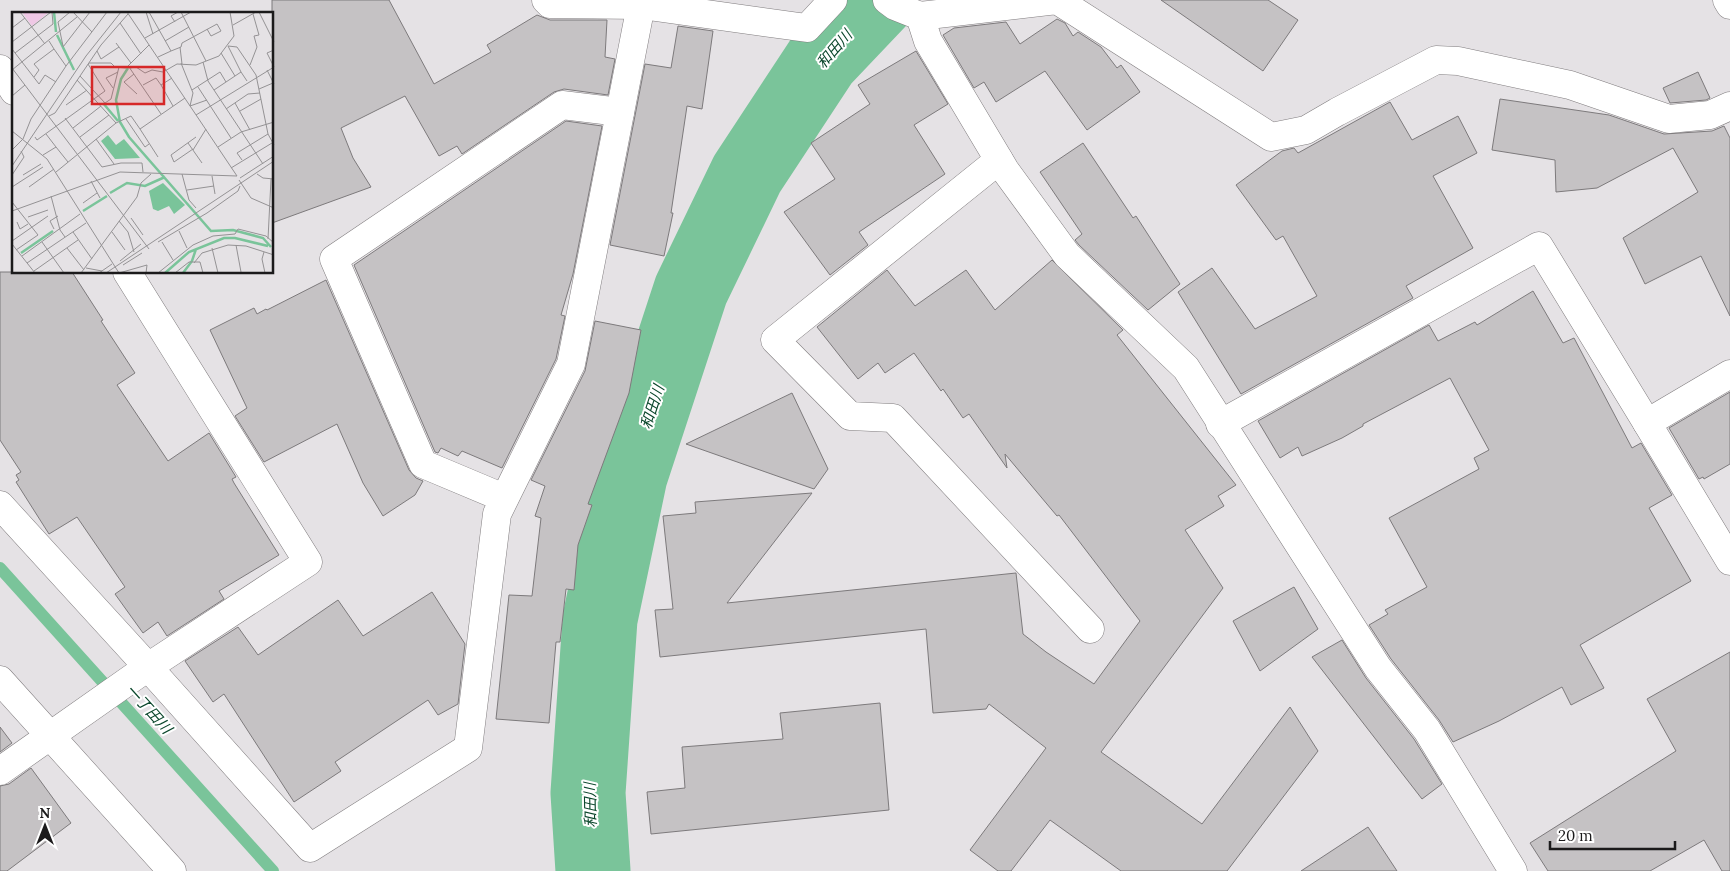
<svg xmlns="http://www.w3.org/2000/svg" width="1730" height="871" viewBox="0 0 1730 871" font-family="Lora,'Noto Sans JP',serif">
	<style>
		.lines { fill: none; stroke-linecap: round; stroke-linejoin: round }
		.stream { stroke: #7ac49a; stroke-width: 12 }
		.river { stroke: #7ac49a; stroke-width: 75 }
		.building { fill: #c5c2c4; stroke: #7d7a7c }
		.street-casing { stroke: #807d7f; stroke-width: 29 }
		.secondary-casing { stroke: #807d7f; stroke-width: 29 }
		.street { stroke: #fff; stroke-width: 28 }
		.secondary { stroke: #fff; stroke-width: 28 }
		.labels { text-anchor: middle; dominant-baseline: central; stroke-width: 4; stroke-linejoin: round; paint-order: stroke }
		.water-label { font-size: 15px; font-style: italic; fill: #0b472c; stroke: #fff }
		.inset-river { fill: none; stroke: #7ac49a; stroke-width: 2.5 }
		.inset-road { fill: none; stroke: #949294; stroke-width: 1 }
		.view { fill: #d62828; fill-opacity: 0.15; stroke: #d62828; stroke-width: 2.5 }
		.inset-edge { fill: none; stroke: #1b1a1b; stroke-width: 2.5 }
	</style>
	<rect width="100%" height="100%" fill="#e5e2e5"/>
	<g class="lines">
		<!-- stream -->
		<path class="stream" d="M0 568 273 871"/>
		<!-- river -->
		<path class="river" d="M593 871 588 793 600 619 630 476 691 290 747 174 822 60 879 0"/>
	</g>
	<!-- building -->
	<g class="building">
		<path d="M272 0H389L434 84 491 52 487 45 537 15 550 20H607L605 57 615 59 608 95 564 89 554 92 462 154 457 146 439 156 405 96 341 128 353 158 371 187 272 223Z"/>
		<path d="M1161 0H1268L1298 20 1263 71Z"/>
		<path d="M1057 19 1065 23 1073 36 1078 32 1101 47 1117 68 1121 65 1140 92 1087 130 1045 71 996 102 984 82 974 88 943 35 954 28 1006 22 1020 44Z"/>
		<path d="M678 26 713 31 702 109 687 106 671 213H673L664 256 610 245 645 64 671 68Z"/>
		<path d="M916 51 948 104 914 125 945 174 859 232 868 245 830 275 784 212 835 179 811 143 870 104 858 85Z"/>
		<path d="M1698 72 1710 98 1706 100 1670 103 1663 88Z"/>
		<path d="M1500 99 1609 115 1664 134 1712 131 1724 126 1730 138V316L1701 256 1645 284 1623 238 1698 192 1673 148 1597 188 1556 192 1555 160 1492 150Z"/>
		<path d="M1390 102 1412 140 1458 116 1477 153 1433 176 1473 248 1406 286 1413 298 1241 394 1178 292 1212 268 1255 329 1317 296 1283 236 1276 240 1236 185 1282 151 1294 148 1298 153Z"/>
		<path d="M566 121 602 126 573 274 561 315 565 316 556 359 502 468 462 451 458 456 441 448 438 453 435 452 354 265Z"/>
		<path d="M1083 143 1133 218 1136 216 1180 284 1148 310 1079 245 1075 240 1082 234 1040 172Z"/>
		<path d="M1052 260 1123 330 1117 335 1236 485 1218 496 1224 506 1185 530 1223 588 1101 752 1202 824 1290 707 1318 751 1227 871H1121L1050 820 1011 871H998L970 850 1046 748 989 704 986 709 933 713 926 629 660 657 655 610 673 609 663 516 696 513 695 502 812 493 727 603 1016 573 1023 634 1046 652 1094 684 1140 621 1059 515 1057 516 1005 454 1007 468 969 414 963 418 943 389 941 391 914 353 885 373 878 363 858 379 817 327 887 270 915 306 966 270 995 310Z"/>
		<path d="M0 272H72L103 320 101 321 135 373 117 385 168 461 209 433 236 477 232 479 234 483 279 555 219 591 224 599 167 636 158 622 143 633 115 594 125 587 77 517 49 534 16 482 19 480 16 475 21 472 0 440Z"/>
		<path d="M326 280 409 470 416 478 423 481 415 495 383 516 363 483 337 424 264 462 235 416 247 408 210 330 254 308 257 314 266 309 267 310Z"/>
		<path d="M1533 291 1563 343 1574 338 1632 448 1641 443 1672 495 1649 508 1691 581 1580 645 1604 688 1571 705 1562 687 1499 721 1453 742 1439 720 1391 659 1369 625 1388 614 1385 610 1427 587 1389 518 1479 469 1474 458 1489 450 1450 378 1363 424V426L1342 438 1302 456 1298 447 1280 458 1258 421 1429 325 1438 341 1475 322 1477 325Z"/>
		<path d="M595 321 641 330 629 393 588 504 592 505 578 545 574 590 566 589 560 642H556L549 723 496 719 509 595 532 596 541 518 535 516 545 486 531 480 585 371Z"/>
		<path d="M1730 392V464L1704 479 1703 477 1699 479 1669 428Z"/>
		<path d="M792 393 828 469 814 489 686 444Z"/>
		<path d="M1294 587 1318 629 1260 671 1233 621Z"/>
		<path d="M432 592 465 644 458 704 438 715 428 700 335 762 341 771 294 802 224 694 213 702 185 661 238 627 258 655 338 600 363 636Z"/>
		<path d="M1342 640 1366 678 1414 739 1442 784 1422 799 1312 657Z"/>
		<path d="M1730 652V871H1722L1704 840 1650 871H1548L1530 843 1676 751 1647 699Z"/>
		<path d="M880 703 889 810 651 834 647 792 685 788 682 747 783 739 780 713Z"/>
		<path d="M0 727 12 743 0 752Z"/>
		<path d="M31 768 71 823 7 871H0V786L9 784Z"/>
		<path d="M1368 827 1397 871H1301Z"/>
	</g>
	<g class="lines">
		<!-- street casing -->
		<g class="street-casing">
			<g id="street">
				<path d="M546 0 550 4 641 5 807 28 833 0"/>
				<path d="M887 0 895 6 920 16 928 41 1005 170 1067 255 1186 368 1378 668 1427 730 1513 871"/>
				<path d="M920 16 1057 0 1271 137 1306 130 1337 112 1436 60 1458 61 1570 85 1669 119 1710 115 1730 106"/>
				<path d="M0 69 14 91"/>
				<path d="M999 160 775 340 850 416 893 418 1090 629"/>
				<path d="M1730 374 1647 423 1730 561"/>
				<path d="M1220 424 1539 246 1647 423"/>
				<path d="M504 498 423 464 334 259 562 105 620 112"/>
				<path d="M0 505 148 667 310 848 468 748 497 514 571 364 641 5"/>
				<path d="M0 680 172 871"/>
				<path d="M0 771 148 667 308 562 127 272"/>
			</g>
		</g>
		<!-- secondary casing -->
		<g class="secondary-casing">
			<path id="secondary" d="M1727 0 1730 5"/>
		</g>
		<!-- street -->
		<use href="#street" class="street"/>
		<!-- secondary -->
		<use href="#secondary" class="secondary"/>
	</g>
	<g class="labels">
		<!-- water labels -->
		<g class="water-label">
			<text transform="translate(834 49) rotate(-49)">和田川</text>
			<text transform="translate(652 407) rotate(-72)">和田川</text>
			<text transform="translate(149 709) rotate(48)">一丁田川</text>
			<text transform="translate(590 805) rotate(-91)">和田川</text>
		</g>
	</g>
	<!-- overview -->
	<g transform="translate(12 12)">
		<rect width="261" height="261" fill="#e5e2e5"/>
		<path d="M10 0H37L20 14Z" fill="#efc8e5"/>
		<path d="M96 123 104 133 112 127 128 146 103 147 89 129ZM151 171 173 193 162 202 157 194 146 199 141 197 137 179Z" fill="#7ac49a"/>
		<path class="inset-river" d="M42 0 44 20M45 23 62 58M116 56 109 67 104 88 108 110 117 125 199 219 221 218 251 226 259 235M91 91 106 109M98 181 115 171 133 174 153 165M71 199 95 184M9 241 41 219M153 261 177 240 212 226H223L256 234M171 261 180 249 184 237"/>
		<path class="inset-road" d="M8 0 33 32M61 0 80 20M115 0 225 164M134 0 141 22M137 0 159 39 146 45M169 0 194 49M247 0 262 30M163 10 159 4 166 0M108 11 129 42M221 13 244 0M0 16 13 6M133 26 179 0M153 29 177 15M0 30 39 0M104 31 119 51M51 34 46 10 58 0M216 34 225 35 244 63 256 122 262 133M216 34 229 60M51 35 78 0M168 35 170 52M0 37 27 72 33 63 44 70M42 37 54 54M262 38 255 41 262 55M85 39 89 47 107 35M159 39 169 35 170 31 205 12 209 19 199 24 195 17M3 41 41 12 40 0M209 41 223 64M191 50 196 69 251 152M77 51H99L103 55 114 56 137 33M169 51 181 81 178 94 195 88M238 53 245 35 242 24 247 23 241 2M117 55 149 102M0 56 137 237M118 56 124 55 133 61 140 58 151 60 165 52 184 53 207 44 222 24 218 0M0 58 65 5M255 58 262 72M122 62 112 70 125 82M68 64 93 91 99 87 107 55M22 65 27 58 22 52 42 37 37 29M160 66 149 73 161 94M65 68 104 111M131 73 144 66 149 73M186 75 219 126M101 76 94 66 106 60M247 77 261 71M180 78 208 60 214 70M202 78 229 60 235 69M0 84 13 73M223 91 238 118M54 93 75 78M214 97 236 82 248 81M228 99 249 87M184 103 262 55M37 104 43 101 89 33 116 2M53 106 90 155 109 151H130L131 160M114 107 133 135 137 132M61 116 89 94M128 117 146 145M0 119 35 147 107 261 135 253 134 261M34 122 44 135M23 125 25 128 93 79 76 52M68 125 97 103M84 127 102 152M176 131 190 151M206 135 229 120 262 110M181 137 162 150 159 143 184 125M0 138 11 127 19 107 54 54 95 0M181 138 194 117M31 143 44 135 56 150M230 148 225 141 256 122M0 154 74 44 109 0M219 156 260 131M44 160 104 111 119 104 128 117 173 86M170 162 177 188 184 196M245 162 251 166 262 167M0 163 12 145 9 139M11 163 29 152M200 164 203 182M228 166 262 144M227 168 239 186 262 196M79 169 88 186M0 175 31 155M17 175 42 157M175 178 202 174M39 184 48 218 53 225M0 190 26 223 4 238M71 191 85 181M0 199 108 160 225 164M16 205 36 198M119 206 131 223M107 209 116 220 122 240M5 210 8 217 16 212M42 217 38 209 46 204M167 219 175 236M61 220 80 247M100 220 113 238M256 227 259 167M0 229 36 204M30 230 52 261M146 230 195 201 226 179 228 174M150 230 161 248M0 232 23 261M224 233 229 260M55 236 72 258M200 236 206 261M252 240 250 247 253 261M10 244 68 202M108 249 129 232M15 251 74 211M182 251 190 241 216 233 234 234 262 243M111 253 130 241M74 256 90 259M22 259 66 228M69 261 125 185 129 171 139 162M87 261 100 252M94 261 262 149M146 261 181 233 201 224 223 222 226 217 254 224 262 231M163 261 177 250H188L191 261"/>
		<path class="view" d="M80 55H152V92H80Z"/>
		<rect width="261" height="261" class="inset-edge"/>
	</g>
	<!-- north arrow -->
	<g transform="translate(45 826)" stroke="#ffffff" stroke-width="4" paint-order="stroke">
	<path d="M0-4L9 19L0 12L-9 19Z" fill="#1b1a1b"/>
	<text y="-8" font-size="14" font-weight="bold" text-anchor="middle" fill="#1b1a1b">N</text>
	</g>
	<!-- scale -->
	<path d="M1550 841v8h125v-8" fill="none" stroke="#1b1a1b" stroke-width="2.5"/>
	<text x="1558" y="841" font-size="15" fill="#1b1a1b" stroke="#ffffff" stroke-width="4" paint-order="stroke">20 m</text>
</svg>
